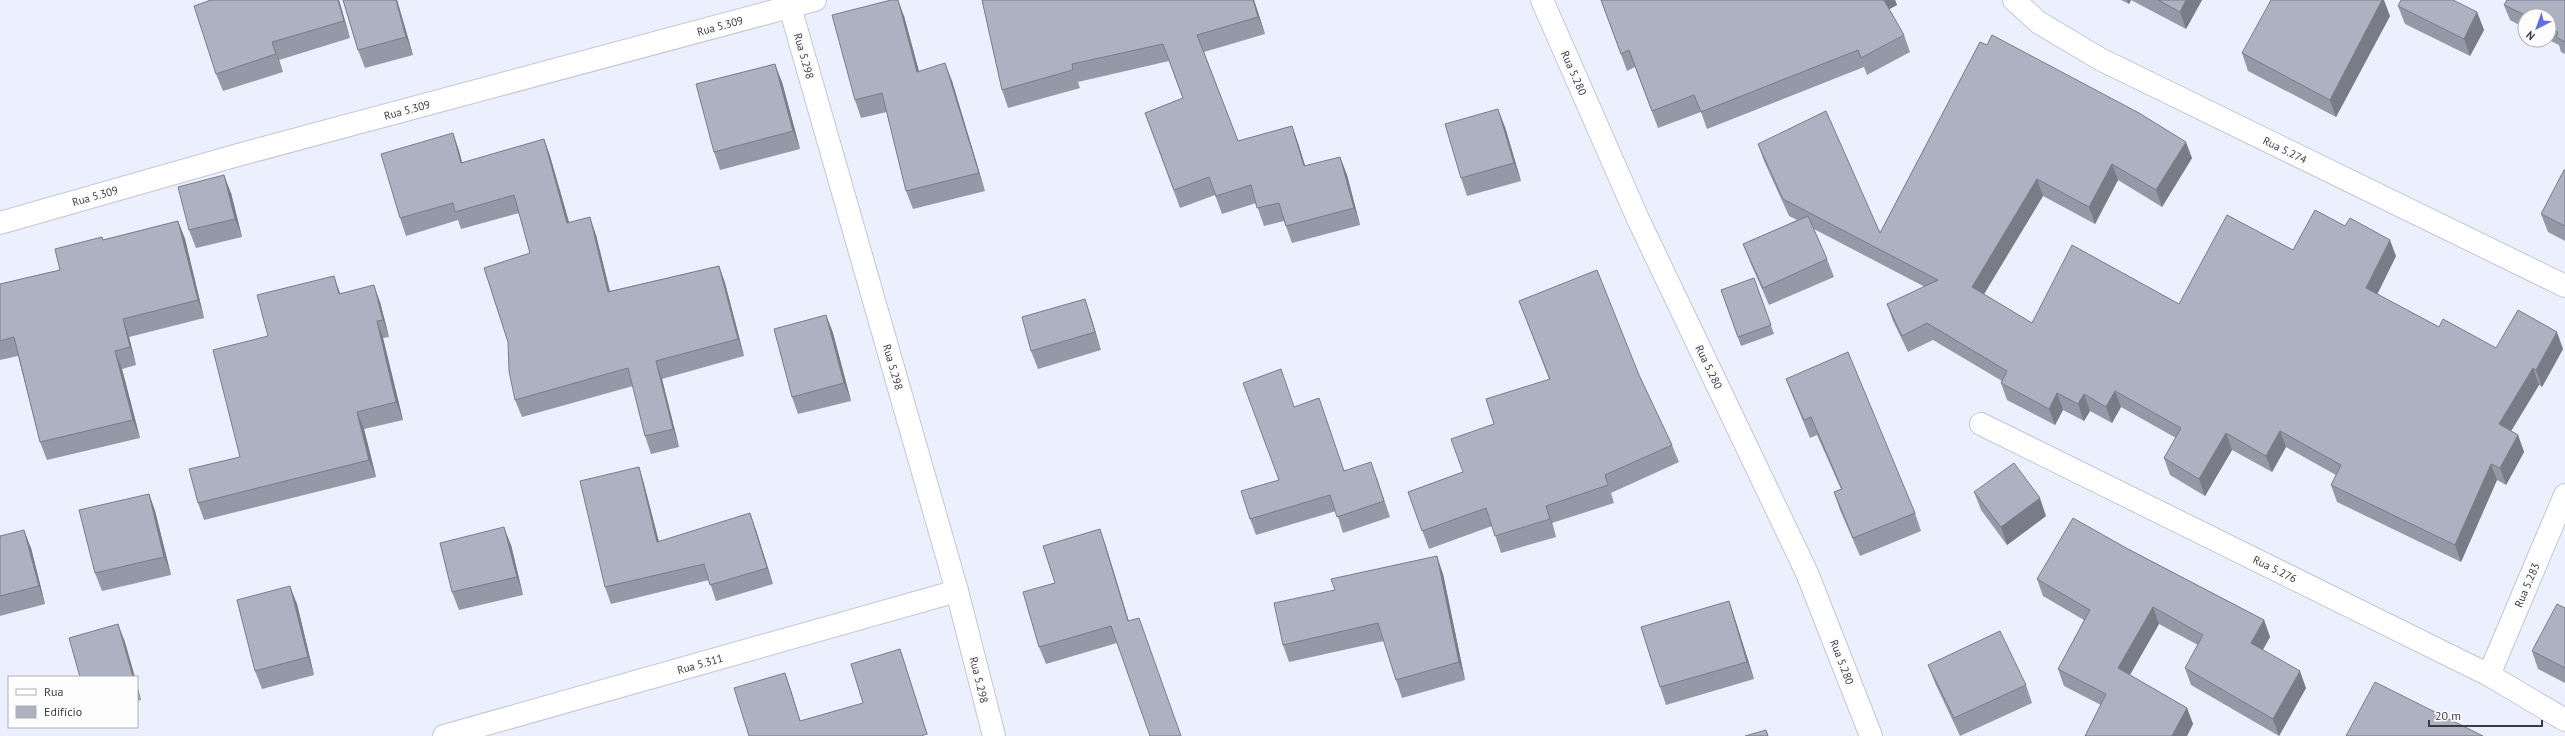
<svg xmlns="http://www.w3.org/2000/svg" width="2565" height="736" viewBox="0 0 2565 736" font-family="'PT Sans',sans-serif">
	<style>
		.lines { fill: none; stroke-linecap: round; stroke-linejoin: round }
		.minor-casing { stroke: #c2c6d7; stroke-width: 24 }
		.minor { stroke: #fff; stroke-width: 22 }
		.wall { fill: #9598a6 }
		.shaded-wall { fill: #797c87 }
		.building { fill: #adb1c1; stroke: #797c87 }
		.labels { text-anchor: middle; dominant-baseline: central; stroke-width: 3.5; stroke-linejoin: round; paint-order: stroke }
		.street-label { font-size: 11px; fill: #3b3c43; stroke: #fdfdfd }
	</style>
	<rect width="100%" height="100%" fill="#eceffe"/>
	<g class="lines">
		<!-- minor casing -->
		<g class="minor-casing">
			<g id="minor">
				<path d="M788 0 957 591 994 736"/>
				<path d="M1542 0 1638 219 1807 573 1871 736"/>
				<path d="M2014 0 2038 22 2100 59 2565 286"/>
				<path d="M0 223 238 155 815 0"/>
				<path d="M1981 424 2489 675 2565 720"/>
				<path d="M2489 675 2565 495"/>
				<path d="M444 736 957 591"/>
			</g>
		</g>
		<!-- minor -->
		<use href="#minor" class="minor"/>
	</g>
	<!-- wall -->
	<g class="wall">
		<path d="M339 0 350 38 279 60 283 72 223 91 216 74Z"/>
		<path d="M343 0H397L413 55 365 68 358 50Z"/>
		<path d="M982 0H1254L1265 34 1204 52 1238 141 1292 126 1298 143 1305 166 1340 157 1347 175 1360 225 1292 243 1284 221 1264 226 1256 203 1222 214 1215 195 1180 208 1145 113 1183 99 1169 61 1078 82 1080 88 1008 108 1002 90Z"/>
		<path d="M1601 0H1895L1897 5 1889 9 1904 35 1910 52 1867 75 1864 67 1707 129 1701 112 1658 128 1635 67 1627 71Z"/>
		<path d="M2121 0H2202L2186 29 2131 0 2129 4Z"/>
		<path d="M2565 0V54L2561 52 2559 45 2549 40V16H2525V28L2510 20 2504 5Z"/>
		<path d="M2398 6 2477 12 2484 30 2470 56 2405 24Z"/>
		<path d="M904 16 919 72 952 81 985 191 913 209 906 191 887 112 861 118 855 100Z"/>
		<path d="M2390 16 2336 117 2248 71 2242 53Z"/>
		<path d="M1980 42 2192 158 2162 207 2118 180 2095 224 2043 196 1984 294 2032 323 2179 304 2293 250 2396 256 2377 294 2439 327 2496 348 2563 349 2542 387 2539 385 2511 431 2518 435 2524 452 2506 485 2497 480 2461 562 2337 502 2331 485 2336 475 2286 447 2272 472 2232 450 2205 496 2170 475 2164 458 2176 438 2121 407 2112 423 2090 411 2084 421 2063 410 2055 425 2007 400 2001 383 2002 381 1933 340 1908 352 1893 321 1887 304 1925 287 1814 229 1827 259 1834 277 1769 305 1750 262 1743 244 1797 220 1789 216 1764 161 1758 144 1880 233Z"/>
		<path d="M782 82 800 149 720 170 714 152Z"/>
		<path d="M1505 127 1521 181 1467 196 1461 178Z"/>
		<path d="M453 133 459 151 462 163 544 139 550 156 569 222 596 235 610 291 719 266 725 283 744 356 662 379 679 447 651 454 645 436 633 386 522 417 515 400 530 253 519 213 461 229 458 220 406 236 400 218Z"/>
		<path d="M2565 170V241L2548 232 2541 214Z"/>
		<path d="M231 193 242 237 196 248 189 230Z"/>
		<path d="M178 221 185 239 204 318 129 337 136 365 122 369 140 438 47 460 40 442 18 356 0 360V284L60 270 103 240Z"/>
		<path d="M1754 278 1774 334 1741 346 1721 290Z"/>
		<path d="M340 294 380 302 389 337 383 338 403 420 364 429 376 477 204 520 198 503 240 457 268 336Z"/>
		<path d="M1085 299 1091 317 1101 350 1038 369 1031 351Z"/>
		<path d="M1519 301 1639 375 1672 445 1679 462 1611 493 1614 503 1552 523 1556 537 1501 553 1492 526 1429 549 1408 492 1463 472 1494 424 1549 379Z"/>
		<path d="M826 315 833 333 851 401 798 414 792 397Z"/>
		<path d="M1786 379 1915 513 1921 531 1860 556 1840 510 1834 492 1841 489 1817 435 1810 438 1793 397Z"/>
		<path d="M1294 407 1344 470 1377 478 1390 517 1343 533 1336 511 1256 535 1250 519 1278 480Z"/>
		<path d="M639 467 644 484 659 542 756 530 773 584 716 601 709 580 611 604 605 587Z"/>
		<path d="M1974 492 2046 516 2007 545 1981 510Z"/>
		<path d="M149 494 155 511 171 575 102 591 95 573Z"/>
		<path d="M0 536 31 548 45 604 0 616Z"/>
		<path d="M511 545 523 595 459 610 452 592Z"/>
		<path d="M1106 546 1117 643 1046 664 1039 647 1055 583Z"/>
		<path d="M2128 549 2264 620 2270 637 2263 650 2306 688 2279 736 2191 685 2185 668 2198 645 2159 624 2130 675 2187 708 2193 724 2187 736H2085L2101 705 2064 686 2058 669 2084 620 2043 596 2037 579Z"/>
		<path d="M1443 574 1465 680 1402 698 1396 680 1384 641 1289 662 1283 645Z"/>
		<path d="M1729 601 1735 619 1754 679 1666 705 1660 687Z"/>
		<path d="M297 604 314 675 262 689 255 671Z"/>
		<path d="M2565 608V683L2538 669 2532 651Z"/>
		<path d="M1928 665 2026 685 2032 703 1960 736 1935 683Z"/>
		<path d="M137 685 141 700 137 701Z"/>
	</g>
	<!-- shaded-wall -->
	<g class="shaded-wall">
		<path d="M338 0H339L350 38 344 21Z"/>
		<path d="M396 0H397L413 55 406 37Z"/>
		<path d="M898 0 904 16 924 90 917 72Z"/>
		<path d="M1253 0H1254L1265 34 1258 17Z"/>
		<path d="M1882 0H1895L1897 5 1886 11Z"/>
		<path d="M2127 0H2131L2129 4Z"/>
		<path d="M2186 0H2202L2186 29 2180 12Z"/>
		<path d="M2382 0H2384L2390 16 2336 117 2330 100Z"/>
		<path d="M2477 12 2484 30 2470 56 2464 39Z"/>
		<path d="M272 42 279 60 283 72 276 54Z"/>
		<path d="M945 63 952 81 985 191 979 173Z"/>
		<path d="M775 64 782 82 800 149 793 131Z"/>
		<path d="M1498 109 1505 127 1521 181 1514 163Z"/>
		<path d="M1292 126 1298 143 1311 184 1304 166Z"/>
		<path d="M453 133 459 151 467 180 461 163Z"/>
		<path d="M544 139 550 156 574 240 567 223Z"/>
		<path d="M2186 142 2192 158 2162 207 2156 190Z"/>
		<path d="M1340 157 1347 175 1360 225 1354 208Z"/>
		<path d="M2112 164 2118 180 2095 224 2089 207Z"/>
		<path d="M224 175 231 193 242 237 235 219Z"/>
		<path d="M2037 179 2043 196 1978 304 1972 287Z"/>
		<path d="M590 217 596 235 614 309 608 292Z"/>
		<path d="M178 221 185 239 204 318 198 300Z"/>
		<path d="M2390 240 2396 256 2372 305 2366 288Z"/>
		<path d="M719 266 725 283 744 356 738 339Z"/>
		<path d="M334 276 340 293 345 311 339 294Z"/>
		<path d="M374 285 380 302 389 337 383 320Z"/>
		<path d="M1085 299 1091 317 1101 350 1095 332Z"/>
		<path d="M826 315 833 333 851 401 844 383Z"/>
		<path d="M123 319 129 337 136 365 130 347Z"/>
		<path d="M377 321 383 338 403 420 396 402Z"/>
		<path d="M2557 332 2563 349 2542 387 2536 370Z"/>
		<path d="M115 351 122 369 140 438 133 420Z"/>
		<path d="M656 361 662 379 679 447 673 429Z"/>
		<path d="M2533 368 2539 385 2505 441 2499 424Z"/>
		<path d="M2115 391 2121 407 2112 423 2106 407Z"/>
		<path d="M2057 393 2063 410 2055 425 2049 409Z"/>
		<path d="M2084 394 2090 411 2084 421 2078 404Z"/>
		<path d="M357 412 364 429 376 477 369 460Z"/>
		<path d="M2280 431 2286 447 2272 472 2266 456Z"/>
		<path d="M2226 433 2232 450 2205 496 2199 479Z"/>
		<path d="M2518 435 2524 452 2506 485 2500 468Z"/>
		<path d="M2491 464 2497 480 2461 562 2455 545Z"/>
		<path d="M639 467 644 484 663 558 657 542Z"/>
		<path d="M149 494 155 511 171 575 164 557Z"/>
		<path d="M2040 498 2046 516 2007 545 2001 527Z"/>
		<path d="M1546 506 1552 523 1556 537 1550 519Z"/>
		<path d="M750 513 756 530 773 584 767 568Z"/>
		<path d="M504 527 511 545 523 595 517 577Z"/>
		<path d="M1100 529 1106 546 1134 638 1128 621Z"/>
		<path d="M24 530 31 548 45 604 39 586Z"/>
		<path d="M1437 556 1443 574 1465 680 1459 662Z"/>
		<path d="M290 586 297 604 314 675 308 657Z"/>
		<path d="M1729 601 1735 619 1754 679 1747 662Z"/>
		<path d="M2153 607 2159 624 2124 685 2118 668Z"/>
		<path d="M2264 620 2270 637 2257 659 2251 643Z"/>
		<path d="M118 624 125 642 135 677H133Z"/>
		<path d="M900 649 906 667 928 736 927 734Z"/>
		<path d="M2300 671 2306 688 2279 736 2273 719Z"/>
		<path d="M785 673 791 690 805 736 800 721Z"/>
		<path d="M137 685 141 700 137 689Z"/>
		<path d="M2187 708 2193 724 2187 736H2172Z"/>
	</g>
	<!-- building -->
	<g class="building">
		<path d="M211 0H338L344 21 272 42 276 54 216 74 194 6Z"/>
		<path d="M343 0H396L406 37 358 50Z"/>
		<path d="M891 0H898L917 72 945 63 979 173 906 191 882 93 855 100 832 15Z"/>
		<path d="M982 0H1253L1258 17 1197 35 1238 141 1292 126 1304 166 1340 157 1354 208 1286 226 1279 203 1257 208 1251 185 1216 196 1209 177 1174 190 1145 113 1183 98 1163 44 1072 64 1073 70 1002 90Z"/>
		<path d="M1601 0H1884L1904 35 1861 58 1858 50 1701 112 1694 95 1652 111 1629 50 1621 54Z"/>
		<path d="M2158 0H2186L2180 12Z"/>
		<path d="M2271 0H2382L2330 100 2242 53Z"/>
		<path d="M2401 0H2453L2477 12 2464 39 2398 6Z"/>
		<path d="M2507 0H2565V42L2556 37 2558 32 2549 27V16H2527L2504 5Z"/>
		<path d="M1992 35 2139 113 2186 142 2156 190 2112 164 2089 207 2037 179 1972 287 2032 323 2072 245 2179 304 2227 215 2293 250 2315 210 2345 226 2350 218 2390 240 2366 288 2439 327 2443 319 2496 348 2518 310 2557 332 2536 370 2533 368 2499 424 2518 435 2500 468 2491 464 2455 545 2331 485 2341 465 2280 431 2266 456 2226 433 2199 479 2164 458 2181 428 2115 391 2106 407 2084 394 2078 404 2057 393 2049 409 2001 383 2007 371 1927 323 1902 336 1887 304 1938 280 1783 199 1758 144 1826 111 1880 233 1980 42 1987 45Z"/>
		<path d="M775 64 793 131 714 152 696 84Z"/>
		<path d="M1498 109 1514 163 1461 178 1445 124Z"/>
		<path d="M453 133 461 163 544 139 567 223 590 217 608 292 719 266 738 339 656 361 673 429 645 436 628 368 515 400 509 371 508 342 484 268 530 253 514 195 455 212 453 203 400 218 381 154Z"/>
		<path d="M2564 170H2565V226L2541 214Z"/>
		<path d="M224 175 235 219 189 230 178 187Z"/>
		<path d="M1808 216 1827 259 1763 288 1743 244Z"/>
		<path d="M178 221 198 300 123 319 130 347 115 351 133 420 40 442 14 337 0 341V284L60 270 55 249 102 237 103 240Z"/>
		<path d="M1597 270 1639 375 1672 445 1605 475 1608 485 1546 506 1550 519 1495 536 1486 508 1422 531 1408 492 1463 472 1451 439 1494 424 1486 399 1550 379 1519 301Z"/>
		<path d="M334 276 339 294 374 285 383 320 377 321 396 402 357 412 369 460 198 503 189 469 240 457 213 350 268 336 257 295Z"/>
		<path d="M1754 278 1771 325 1738 337 1721 290Z"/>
		<path d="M1085 299 1095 332 1031 351 1022 317Z"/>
		<path d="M826 315 844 383 792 397 774 329Z"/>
		<path d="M1848 352 1915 513 1853 538 1834 492 1842 489 1811 417 1804 420 1786 379Z"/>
		<path d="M1281 369 1294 407 1319 398 1344 471 1371 462 1384 501 1337 517 1330 495 1250 519 1241 491 1279 480 1243 383Z"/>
		<path d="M2014 463 2040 498 2001 527 1974 492Z"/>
		<path d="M639 467 657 542 750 513 767 568 710 585 704 564 605 587 580 481Z"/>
		<path d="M149 494 164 557 95 573 79 510Z"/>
		<path d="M2073 518 2128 549 2264 620 2251 643 2300 671 2273 719 2185 668 2203 635 2153 607 2118 668 2187 708 2172 736H2085L2106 694 2058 669 2090 610 2037 579Z"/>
		<path d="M504 527 517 577 452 592 440 543Z"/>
		<path d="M1100 529 1128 621 1139 618 1181 736H1150L1111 626 1039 647 1023 592 1055 583 1043 546Z"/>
		<path d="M24 530 39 586 0 596V536Z"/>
		<path d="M1437 556 1459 662 1396 680 1378 623 1283 645 1274 603 1335 590 1331 579Z"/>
		<path d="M290 586 308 657 255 671 237 600Z"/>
		<path d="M1729 601 1747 662 1660 687 1641 627Z"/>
		<path d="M2557 604 2565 608V668L2532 651Z"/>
		<path d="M118 624 133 677H80L69 638Z"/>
		<path d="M2000 631 2026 685 1954 718 1928 665Z"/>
		<path d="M900 649 927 734 921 736H749L734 688 785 673 800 721 863 703 851 664Z"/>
		<path d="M2375 682 2483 736H2346Z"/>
		<path d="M1766 730 1768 736H1745Z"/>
	</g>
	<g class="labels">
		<!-- street labels -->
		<g class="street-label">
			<text transform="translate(720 26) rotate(-15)">Rua 5.309</text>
			<text transform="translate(804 56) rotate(74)">Rua 5.298</text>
			<text transform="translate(1574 73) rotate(66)">Rua 5.280</text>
			<text transform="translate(407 110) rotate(-15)">Rua 5.309</text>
			<text transform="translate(2285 150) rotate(26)">Rua 5.274</text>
			<text transform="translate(95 196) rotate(-16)">Rua 5.309</text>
			<text transform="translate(893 367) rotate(74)">Rua 5.298</text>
			<text transform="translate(1709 367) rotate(64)">Rua 5.280</text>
			<text transform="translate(2275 569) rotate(26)">Rua 5.276</text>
			<text transform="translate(2527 585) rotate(-67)">Rua 5.283</text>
			<text transform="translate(1842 662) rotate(69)">Rua 5.280</text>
			<text transform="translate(700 664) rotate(-16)">Rua 5.311</text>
			<text transform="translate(979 680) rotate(76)">Rua 5.298</text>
		</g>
	</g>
	<!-- legend -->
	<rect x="8" y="676" width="130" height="52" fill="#fdfdfd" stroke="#afb0b3"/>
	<rect x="16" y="689" width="20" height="6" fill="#ffffff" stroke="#afb0b3"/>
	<text x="44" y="696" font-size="12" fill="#3b3c43">Rua</text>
	<rect x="16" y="706" width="20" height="12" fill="#adb1c1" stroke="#afb0b3"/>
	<text x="44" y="716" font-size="12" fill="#3b3c43">Edifício</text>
	<!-- north arrow -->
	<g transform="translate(2537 28) rotate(221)"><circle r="19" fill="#fdfdfd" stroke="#afb0b3"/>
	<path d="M0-3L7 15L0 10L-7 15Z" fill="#606de5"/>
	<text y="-6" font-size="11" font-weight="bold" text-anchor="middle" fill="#3b3c43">N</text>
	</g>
	<!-- scale -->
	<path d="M2429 720v6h113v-6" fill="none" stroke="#3b3c43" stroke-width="2"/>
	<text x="2435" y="720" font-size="12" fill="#3b3c43" stroke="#fdfdfd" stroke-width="3" paint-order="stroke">20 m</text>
</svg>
